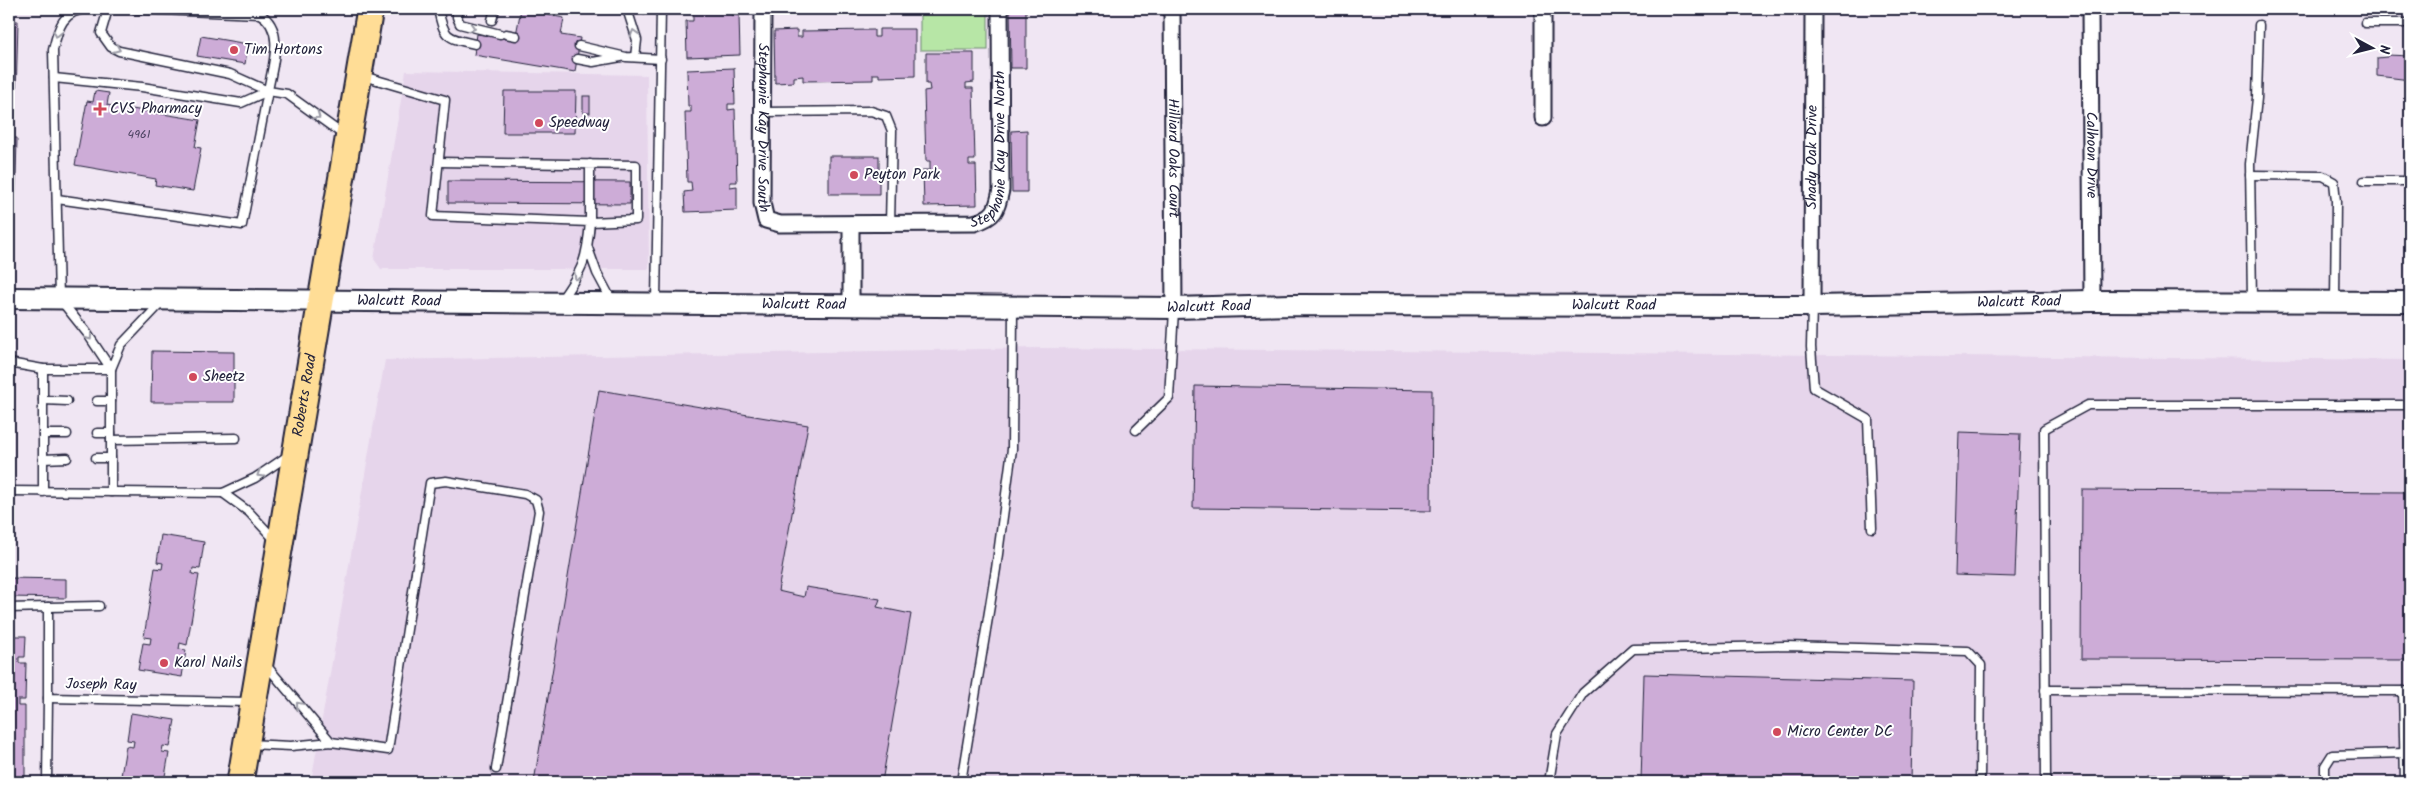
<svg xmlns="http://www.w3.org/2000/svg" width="2419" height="791" viewBox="0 0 2419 791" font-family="Kalam,sans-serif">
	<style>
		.built { fill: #e6d5eb }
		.green { fill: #b7e6a6; stroke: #6c8470 }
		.building { fill: #cdacd7; stroke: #22223b }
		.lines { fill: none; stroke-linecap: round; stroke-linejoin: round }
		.service-casing { stroke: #22223b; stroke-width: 11 }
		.minor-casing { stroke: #22223b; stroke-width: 19 }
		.tertiary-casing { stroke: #22223b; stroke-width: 24 }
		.primary-casing { stroke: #22223b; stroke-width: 29 }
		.service { stroke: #fff; stroke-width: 8 }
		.minor { stroke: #fff; stroke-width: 15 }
		.tertiary { stroke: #fff; stroke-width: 20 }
		.primary { stroke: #ffdd96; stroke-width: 25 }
		.oneway { stroke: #9c9ca7 }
		.poi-dot { fill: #d1495b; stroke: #fff; stroke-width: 2 }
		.labels { text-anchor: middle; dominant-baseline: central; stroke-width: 4; stroke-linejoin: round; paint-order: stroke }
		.number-label { font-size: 12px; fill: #4d4462 }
		.poi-label { font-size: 15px; fill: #22223b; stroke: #fff; text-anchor: start }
		.street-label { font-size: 15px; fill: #22223b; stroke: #fff }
	</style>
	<rect width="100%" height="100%" fill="#f0e6f3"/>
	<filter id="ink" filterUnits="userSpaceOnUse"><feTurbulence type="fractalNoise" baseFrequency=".02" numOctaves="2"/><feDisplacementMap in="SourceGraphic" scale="10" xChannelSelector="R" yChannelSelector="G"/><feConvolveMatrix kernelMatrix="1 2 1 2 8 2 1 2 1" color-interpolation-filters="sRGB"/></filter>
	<g filter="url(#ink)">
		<!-- built -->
		<g class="built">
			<path d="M406 71 647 75 649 269H381L374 259Z"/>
			<path d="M1041 348 2410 360V782H311L385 360Z"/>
		</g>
		<!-- green -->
		<rect class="green" x="920" y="9" width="68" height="41"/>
		<!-- building -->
		<g class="building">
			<path d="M521 9H550L549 15 564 18 561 35 580 38 575 72 474 55 477 34 515 40Z"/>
			<path d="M689 9H738V11H732V15H739L740 55 687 57 686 21H693V11H689Z"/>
			<path d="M1010 9H1026V68H1011Z"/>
			<path d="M9 21H18L16 96H9Z"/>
			<path d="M879 29H915V76L879 77V74H873V80L803 81V76L794 77V82L775 83 774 31 797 30V37H802V31L874 30V37H879Z"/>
			<path d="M201 36 248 44 245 64 197 56Z"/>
			<path d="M926 53H974V82L966 83V88H973L975 160H969V165H976L977 205 924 206 923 170H930V161H926L924 91 930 90 929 84H926Z"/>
			<path d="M2387 55 2410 56V80L2377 76V58L2387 57Z"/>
			<path d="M734 68 735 104H728V110L735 109 737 182H730V187L737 186V210L685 212 684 192 692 191 691 182H687L685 112H691V106H688L687 70Z"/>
			<path d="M95 91 109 93 107 105 200 120 195 147 201 148 193 191 155 185 156 179 75 165 87 101 93 102Z"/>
			<path d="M504 91H576L575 133H503Z"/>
			<rect x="583" y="96" width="7" height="17"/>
			<path d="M1027 130V192H1012L1011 131Z"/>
			<path d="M9 138H17L15 214H9Z"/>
			<rect x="829" y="156" width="50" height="38"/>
			<path d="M448 181 630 182V204L448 203Z"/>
			<path d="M152 351 234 352V402H151Z"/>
			<path d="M1195 386 1432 390 1431 511 1193 508Z"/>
			<path d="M599 390 808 425 778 591 804 597 806 587 880 599 877 607 911 614 882 782H534Z"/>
			<path d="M1959 432 2020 434 2015 577 1955 575Z"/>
			<path d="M2082 490 2410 492V660L2081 659Z"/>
			<path d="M161 535 204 542 200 569 193 568 192 574 199 575 187 645 180 643 179 649 186 650 182 677 138 670 143 643 150 644 151 638 144 637 155 568 162 569 163 563 157 562Z"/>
			<path d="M9 578 66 579V598L9 597Z"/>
			<path d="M9 636H26L25 657H19V663H26L25 700H18V706H25V777H18V782H9Z"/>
			<path d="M1644 674 1913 681 1911 782H1641Z"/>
			<path d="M131 713 175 720 170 747 163 746 162 752 169 753 164 782H120L126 746 133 747 134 741 127 740Z"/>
			<rect x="2150" y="775" width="137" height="7"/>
		</g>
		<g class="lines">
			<!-- service casing -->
			<g class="service-casing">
				<g id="service">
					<path d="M88 9C62 10 58 29 53 50L59 298 87 333 111 369 121 345 162 302"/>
					<path d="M108 9 101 33 111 47 119 51 230 74 268 91"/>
					<path d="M134 9 260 14C286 30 272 66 268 91L287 94 345 136"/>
					<path d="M438 9C444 38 447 38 475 44"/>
					<path d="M457 9V17L460 24 500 34"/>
					<path d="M627 9 637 40 635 57"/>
					<path d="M645 9 661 10"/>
					<path d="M492 20 495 9"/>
					<path d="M2365 23H2410"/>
					<path d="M506 34 516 36"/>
					<path d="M579 46 626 57 661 59"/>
					<path d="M577 59 593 62 621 57"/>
					<path d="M363 76 445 100 433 216 590 222C587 260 583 269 561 300"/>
					<path d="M54 78 142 87 241 103 268 91"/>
					<path d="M763 112 871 111 886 116 892 131 890 224"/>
					<path d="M439 162 636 165V220L590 222V164"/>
					<path d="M2250 175 2323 176 2334 182 2336 201 2335 302"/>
					<path d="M2364 181H2410"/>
					<path d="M57 199 242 225 268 91"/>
					<path d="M588 248 597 273 612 301"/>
					<path d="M2252 300 2250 164 2257 98 2259 25"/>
					<path d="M656 302 661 9"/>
					<path d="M1812 306 1811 347 1814 388 1868 419 1872 528"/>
					<path d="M9 363 43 369H111V492"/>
					<path d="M43 400 67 401"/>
					<path d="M97 401H111"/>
					<path d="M1136 430 1169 398 1174 310"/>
					<path d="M97 433H111"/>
					<path d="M43 434H67"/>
					<path d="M111 440 236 438"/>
					<path d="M96 458H111"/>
					<path d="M43 459 67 458"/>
					<path d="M9 491 223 493 255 478 289 455"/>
					<path d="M43 492V369"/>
					<path d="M223 493 249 512 275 540"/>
					<path d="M48 607 99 606"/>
					<path d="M9 608 48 607V698L249 702"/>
					<path d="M266 665 331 742"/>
					<path d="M2045 690 2410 691"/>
					<path d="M2403 691 2405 782"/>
					<path d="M248 744 291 746 331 742 388 750 430 483 446 481 525 494 536 500 539 511 496 769"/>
					<path d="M47 782 48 698"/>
					<path d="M961 782 996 569 1012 449 1013 308"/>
					<path d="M1549 782 1557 734 1583 693 1633 649 1786 646 1968 651 1981 665 1980 782"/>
					<path d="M2046 782 2044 429 2088 405H2410"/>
					<path d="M2325 782V766L2332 755 2404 753"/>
				</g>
			</g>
			<!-- minor casing -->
			<g class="minor-casing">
				<g id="minor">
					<path id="s1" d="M763 9 762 203 766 220 780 224 974 223C995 217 997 210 1001 190L1000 9"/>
					<path id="s2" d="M1172 9 1174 308"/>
					<path id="s3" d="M2090 9 2092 301"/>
					<path d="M1543 118V9"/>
					<path d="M851 224V304"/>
					<path id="s4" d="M1812 306 1813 9"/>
				</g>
			</g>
			<!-- tertiary casing -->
			<g class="tertiary-casing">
				<g id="tertiary">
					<path id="s5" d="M9 298 1174 308 1291 305 1812 306 2092 301 2410 302"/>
				</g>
			</g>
			<!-- primary casing -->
			<g class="primary-casing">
				<g id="primary">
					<path id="s6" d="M240 782 370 9"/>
				</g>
			</g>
			<!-- service -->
			<use href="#service" class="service"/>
			<!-- minor -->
			<use href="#minor" class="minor"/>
			<!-- tertiary -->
			<use href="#tertiary" class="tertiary"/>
			<!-- primary -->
			<use href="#primary" class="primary"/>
		</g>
		<!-- one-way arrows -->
		<defs><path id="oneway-chevron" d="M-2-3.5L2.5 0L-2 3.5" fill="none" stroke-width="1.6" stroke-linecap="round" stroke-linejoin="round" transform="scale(1.25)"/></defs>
		<g class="oneway">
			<use href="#oneway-chevron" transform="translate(472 28) rotate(16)"/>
			<use href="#oneway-chevron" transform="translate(634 33) rotate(-107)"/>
			<use href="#oneway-chevron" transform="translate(57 34) rotate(102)"/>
			<use href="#oneway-chevron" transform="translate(117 49) rotate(25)"/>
			<use href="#oneway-chevron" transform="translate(317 116) rotate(36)"/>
			<use href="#oneway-chevron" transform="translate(577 277) rotate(121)"/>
			<use href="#oneway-chevron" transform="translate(89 337) rotate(55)"/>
			<use href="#oneway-chevron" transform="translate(260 474) rotate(148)"/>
			<use href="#oneway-chevron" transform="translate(299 705) rotate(-131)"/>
		</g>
	</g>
	<!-- markers -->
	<g class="poi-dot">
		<circle cx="234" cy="50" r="5"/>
		<path d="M97.5 101.5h5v5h5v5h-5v5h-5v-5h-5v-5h5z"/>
		<circle cx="539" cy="123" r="5"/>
		<circle cx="854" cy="175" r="5"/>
		<circle cx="193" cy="377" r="5"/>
		<circle cx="164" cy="663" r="5"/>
		<circle cx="1777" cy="732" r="5"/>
	</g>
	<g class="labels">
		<!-- number labels -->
		<g class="number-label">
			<text x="139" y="134">4961</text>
		</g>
		<!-- poi labels -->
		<g class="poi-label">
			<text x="244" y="50">Tim Hortons</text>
			<text x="110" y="109">CVS Pharmacy</text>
			<text x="549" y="123">Speedway</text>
			<text x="864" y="175">Peyton Park</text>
			<text x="203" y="377">Sheetz</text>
			<text x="174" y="663">Karol Nails</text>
			<text x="1787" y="732">Micro Center DC</text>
		</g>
		<!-- street labels -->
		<g class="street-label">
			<text stroke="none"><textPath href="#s1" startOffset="119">Stephanie Kay Drive South</textPath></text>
			<text stroke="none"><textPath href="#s1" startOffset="501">Stephanie Kay Drive North</textPath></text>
			<text stroke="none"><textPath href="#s3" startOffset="146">Calhoon Drive</textPath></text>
			<text stroke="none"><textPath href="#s4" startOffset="149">Shady Oak Drive</textPath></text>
			<text stroke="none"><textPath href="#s2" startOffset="149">Hilliard Oaks Court</textPath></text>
			<text stroke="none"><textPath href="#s5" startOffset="390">Walcutt Road</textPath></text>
			<text stroke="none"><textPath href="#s5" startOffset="2010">Walcutt Road</textPath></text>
			<text stroke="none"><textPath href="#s5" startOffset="795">Walcutt Road</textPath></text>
			<text stroke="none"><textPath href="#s5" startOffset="1605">Walcutt Road</textPath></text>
			<text stroke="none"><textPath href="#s5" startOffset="1200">Walcutt Road</textPath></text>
			<text stroke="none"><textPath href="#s6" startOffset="392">Roberts Road</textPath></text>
			<text transform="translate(101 685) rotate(1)">Joseph Ray</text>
		</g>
	</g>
	<!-- margin -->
	<rect width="2419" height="791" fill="none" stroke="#fff" stroke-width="30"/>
	<rect x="15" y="15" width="2389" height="761" fill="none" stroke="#22223b" stroke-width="2" filter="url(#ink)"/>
	<!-- north arrow -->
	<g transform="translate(2372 48) rotate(97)" stroke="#ffffff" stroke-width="4" paint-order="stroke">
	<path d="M0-4L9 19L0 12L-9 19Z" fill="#22223b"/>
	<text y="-8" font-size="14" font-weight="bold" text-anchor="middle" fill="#22223b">N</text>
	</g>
</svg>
